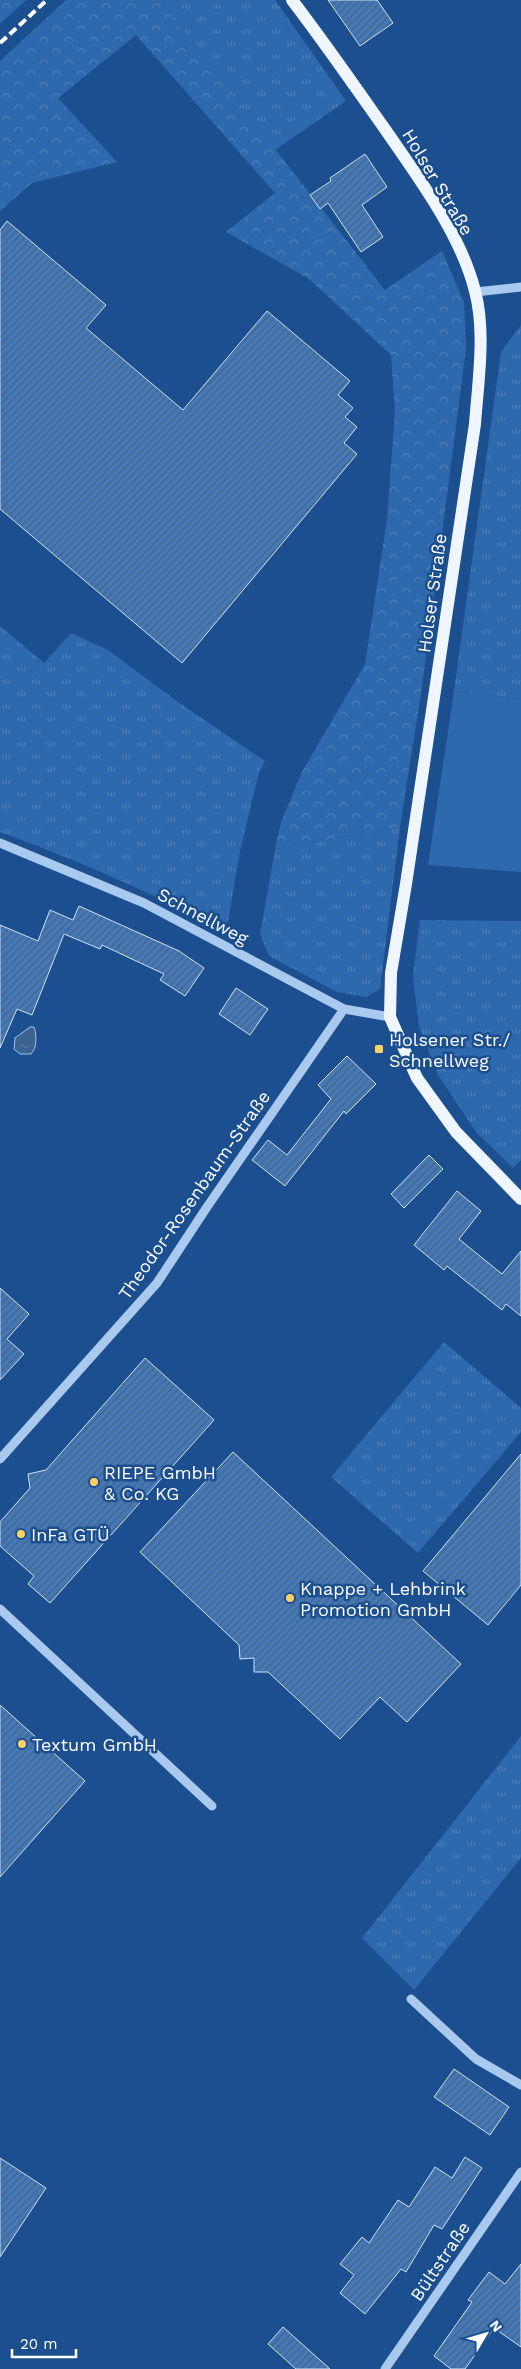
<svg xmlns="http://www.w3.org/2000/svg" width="521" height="2369" viewBox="0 0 521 2369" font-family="'Work Sans',sans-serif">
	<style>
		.grass { fill: url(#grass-tufts) }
		.forest { fill: url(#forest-crowns) }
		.pitch { fill: #2e69ad }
		.water { fill: url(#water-ripples); stroke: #9cc4f0 }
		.building { fill: url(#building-hatch); stroke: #cfe3fa }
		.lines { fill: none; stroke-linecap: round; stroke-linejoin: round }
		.minor { stroke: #a9c9ee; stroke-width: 9 }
		.major { stroke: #f0f6ff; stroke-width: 12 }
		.rail { stroke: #fff; stroke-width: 4; stroke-dasharray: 9 4; stroke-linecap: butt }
		.poi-dot { fill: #ffd166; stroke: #1b4f8f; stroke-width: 2 }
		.labels { text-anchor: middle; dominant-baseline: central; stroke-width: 5; stroke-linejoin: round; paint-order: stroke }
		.street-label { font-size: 18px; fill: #fff; stroke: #1b4f8f }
		.poi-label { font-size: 18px; fill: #fff; stroke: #1b4f8f; text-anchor: start }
	</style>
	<defs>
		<pattern id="grass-tufts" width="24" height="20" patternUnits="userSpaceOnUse" patternTransform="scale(1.25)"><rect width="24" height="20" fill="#2e69ad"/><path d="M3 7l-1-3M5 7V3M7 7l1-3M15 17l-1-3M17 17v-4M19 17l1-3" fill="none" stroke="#4d80b9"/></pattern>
		<pattern id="forest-crowns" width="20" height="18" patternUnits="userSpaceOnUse" patternTransform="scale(1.25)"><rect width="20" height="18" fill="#2e69ad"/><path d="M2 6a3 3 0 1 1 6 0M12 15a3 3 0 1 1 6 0" fill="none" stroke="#4d80b9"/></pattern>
		<pattern id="water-ripples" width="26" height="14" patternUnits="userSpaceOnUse" patternTransform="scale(1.25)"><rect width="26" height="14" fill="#3c6290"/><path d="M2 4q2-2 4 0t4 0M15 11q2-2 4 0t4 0" fill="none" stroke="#597aa1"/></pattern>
		<pattern id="building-hatch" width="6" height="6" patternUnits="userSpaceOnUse" patternTransform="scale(1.25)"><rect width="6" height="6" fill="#4478b7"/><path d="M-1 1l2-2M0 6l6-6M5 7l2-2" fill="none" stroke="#486282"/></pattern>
	</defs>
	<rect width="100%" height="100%" fill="#1b4f8f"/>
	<!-- grass -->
	<g class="grass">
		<path d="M159 0H275L346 101 275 150Z"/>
		<path d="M521 325V699L454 691 501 352Z"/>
		<path d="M0 626 44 663 71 633 108 650 178 702 265 761 259 772 240 851 228 922 218 928C145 890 77 860 0 832Z"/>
		<path d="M400 827 380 989 366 997 337 992 269 956 260 934 275 849Z"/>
		<path d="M420 920 521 921V1160L513 1168 476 1132 438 1075 419 1027 413 976Z"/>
		<path d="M444 1342 521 1408V1432L418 1553 331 1477Z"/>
		<path d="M521 1736V1858L414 1990 362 1938Z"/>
	</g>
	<!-- forest -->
	<g class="forest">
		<path d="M0 0H26L0 24Z"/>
		<path d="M66 0H159L385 290 442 251 464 302 466 349 422 687 400 827 275 849 281 822 302 772 365 664 387 519 395 411 391 355 309 279 226 232 275 193 136 35 58 98 117 162 32 183 0 211V61Z"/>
	</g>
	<!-- pitch -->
	<path class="pitch" d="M454 691 521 699V872L428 865Z"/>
	<!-- water -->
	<path class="water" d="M30 1027H34C37 1035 37 1048 31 1054H20L14 1049 15 1038Z"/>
	<!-- building -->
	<g class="building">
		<path d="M328 0H377L393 23 360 46Z"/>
		<path d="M365 154 387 187 362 205 383 237 361 252 328 203 320 209 310 195 331 181 330 178Z"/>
		<path d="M7 221 106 305 86 328 183 410 267 311 350 381 338 395 353 408 345 417 357 427 344 443 357 454 182 663 0 509V230Z"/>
		<path d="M79 906 179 951 204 968 185 996 160 980 164 974 102 945 100 949 64 934 32 1015 17 1009 0 1048V925L38 941 50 910 73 920Z"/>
		<path d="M236 988 268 1009 250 1035 219 1014Z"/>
		<path d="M347 1056 376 1084 346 1114 344 1111 285 1186 252 1160 268 1140 287 1155 331 1099 318 1085Z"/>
		<path d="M429 1155 443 1169 404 1208 391 1194Z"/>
		<path d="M457 1191 481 1211 459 1239 465 1244 502 1274 521 1251V1316L506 1304 502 1310 447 1266 444 1270 414 1245Z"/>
		<path d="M0 1288 29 1314 7 1339 24 1354 0 1380Z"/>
		<path d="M145 1358 214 1420 50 1603 28 1584 34 1576 0 1546V1522L30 1488 28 1474 46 1470Z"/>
		<path d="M233 1452 461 1664 407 1722 380 1697 340 1739 268 1672H254V1658L240 1659 239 1645 140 1552Z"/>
		<path d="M521 1454V1585L488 1625 423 1571Z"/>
		<path d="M0 1705 85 1781 0 1877Z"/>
		<path d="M454 2069 509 2107 490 2135 434 2097Z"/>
		<path d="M465 2157 482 2168 442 2229 434 2225 406 2272 401 2269 365 2314 340 2293 354 2275 340 2264 362 2237 369 2243 398 2200 409 2207 435 2167 452 2178Z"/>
		<path d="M0 2158 46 2188 0 2257Z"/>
		<path d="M521 2264V2347L494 2328 465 2369H451L434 2356 472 2302 468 2300 489 2272 505 2284Z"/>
		<path d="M283 2327 330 2369H296L268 2344Z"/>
	</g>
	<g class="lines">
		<!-- minor -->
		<g class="minor">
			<path d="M475 292 521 287"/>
			<path d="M0 843 144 903 344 1009 390 1017"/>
			<path d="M0 1459 157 1283 207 1207 344 1009"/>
			<path d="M0 1609 212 1806"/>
			<path d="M411 1999 476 2059 521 2085"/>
			<path d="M385 2369 521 2172"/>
		</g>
		<!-- major -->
		<path class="major" d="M292 0C325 43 356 88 387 132 420 180 461 235 475 291 486 332 478 382 475 424L406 884 391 973 390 1017 417 1078 456 1132 521 1199"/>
		<!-- rail -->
		<path class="rail" d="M0 43 47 0"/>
	</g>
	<!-- markers -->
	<g class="poi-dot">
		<rect x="374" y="1044" width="10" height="10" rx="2.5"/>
		<circle cx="94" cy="1482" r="5"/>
		<circle cx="21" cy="1534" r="5"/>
		<circle cx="290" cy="1598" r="5"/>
		<circle cx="22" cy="1744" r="5"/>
	</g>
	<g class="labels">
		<!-- street labels -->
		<g class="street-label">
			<text transform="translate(438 182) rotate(59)">Holser Straße</text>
			<text transform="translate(432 593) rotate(-82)">Holser Straße</text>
			<text transform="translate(203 916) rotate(28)">Schnellweg</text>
			<text transform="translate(194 1195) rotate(-55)">Theodor-Rosenbaum-Straße</text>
			<text transform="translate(440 2261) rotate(-56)">Bültstraße</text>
		</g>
		<!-- poi labels -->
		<g class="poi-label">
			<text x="389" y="1039">Holsener Str./<tspan x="389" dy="21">Schnellweg</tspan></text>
			<text x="104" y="1472">RIEPE GmbH<tspan x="104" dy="21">&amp; Co. KG</tspan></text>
			<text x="31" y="1534">InFa GTÜ</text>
			<text x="300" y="1588">Knappe + Lehbrink<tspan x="300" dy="21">Promotion GmbH</tspan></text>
			<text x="32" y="1744">Textum GmbH</text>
		</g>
	</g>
	<!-- north arrow -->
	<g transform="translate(486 2334) rotate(52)" stroke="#1b4f8f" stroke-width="4" paint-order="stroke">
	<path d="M0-4L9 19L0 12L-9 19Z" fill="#ffffff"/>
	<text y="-8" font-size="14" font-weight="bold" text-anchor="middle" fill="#ffffff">N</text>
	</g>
	<!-- scale -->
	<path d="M12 2349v8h64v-8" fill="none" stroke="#ffffff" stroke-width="2.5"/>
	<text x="20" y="2349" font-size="15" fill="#ffffff" stroke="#1b4f8f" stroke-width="4" paint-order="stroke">20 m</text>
</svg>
